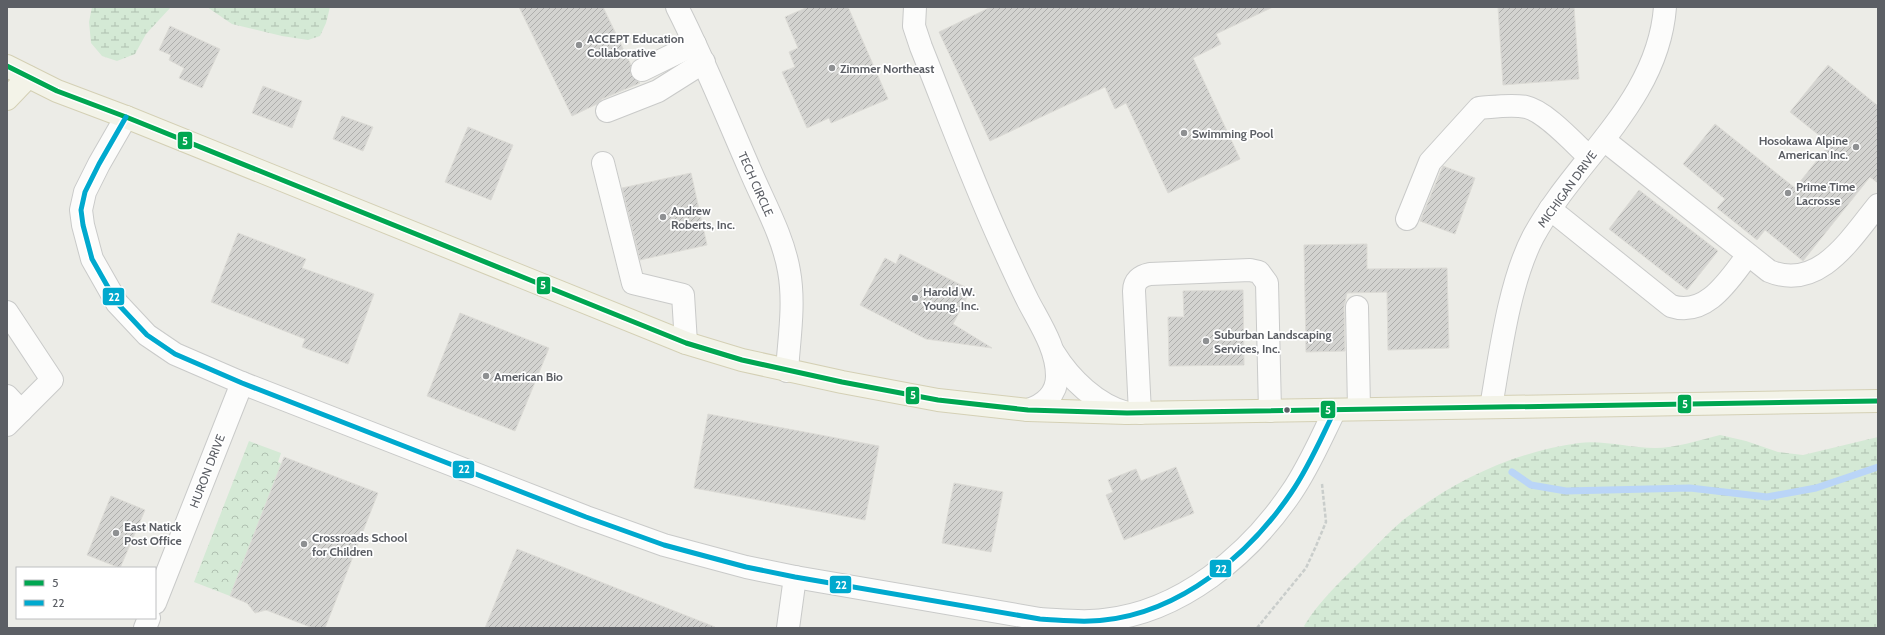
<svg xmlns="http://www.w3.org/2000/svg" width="1885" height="635" viewBox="0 0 1885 635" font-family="Cabin,sans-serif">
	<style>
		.wetland { fill: url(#wetland-marsh) }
		.park { fill: url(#park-crowns) }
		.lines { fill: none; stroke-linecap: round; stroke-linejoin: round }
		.stream { stroke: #bad5f7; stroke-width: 7 }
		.building { fill: url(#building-hatch); stroke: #dcdbd6 }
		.minor-casing { stroke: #c9cac9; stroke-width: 24 }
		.major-casing { stroke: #d4d0b5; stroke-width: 24 }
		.path { stroke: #c9cdcb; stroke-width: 2.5; stroke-dasharray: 4 2; stroke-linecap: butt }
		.minor { stroke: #fcfcfb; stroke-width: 22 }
		.major { stroke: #f3f3e8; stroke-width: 22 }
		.bus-1-casing { stroke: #fff; stroke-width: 8 }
		.bus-2-casing { stroke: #fff; stroke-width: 8 }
		.bus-1 { stroke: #00a651; stroke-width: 5 }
		.bus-2 { stroke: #00a9ce; stroke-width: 5 }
		.poi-dot { fill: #8e9092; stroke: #fff; stroke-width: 1.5 }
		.bus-dot { fill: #5c5f65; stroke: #fff; stroke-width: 1.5 }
		.labels { text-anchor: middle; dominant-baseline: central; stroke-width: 3.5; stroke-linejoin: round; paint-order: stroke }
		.poi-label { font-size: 12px; font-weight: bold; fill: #5c5f65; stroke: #fff; text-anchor: start }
		.street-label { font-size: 12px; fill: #5c5f65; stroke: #fff }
		.line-badge { stroke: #fff; stroke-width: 1.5 }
		.badge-label { font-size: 11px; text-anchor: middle; font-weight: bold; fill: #fff }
	</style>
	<defs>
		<pattern id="wetland-marsh" width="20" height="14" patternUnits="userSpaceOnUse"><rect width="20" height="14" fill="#d4e9d5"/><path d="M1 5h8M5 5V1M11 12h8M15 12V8" fill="none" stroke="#afc0b0"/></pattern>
		<pattern id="park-crowns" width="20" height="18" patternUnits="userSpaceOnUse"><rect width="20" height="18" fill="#d4e9d5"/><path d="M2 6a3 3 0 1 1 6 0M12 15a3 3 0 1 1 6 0" fill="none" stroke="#afc0b0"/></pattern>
		<pattern id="building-hatch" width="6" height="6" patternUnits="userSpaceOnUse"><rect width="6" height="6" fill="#d3d3d0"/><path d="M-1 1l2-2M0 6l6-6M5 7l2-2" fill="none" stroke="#aeaeac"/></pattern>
	</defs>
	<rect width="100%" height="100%" fill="#ecece7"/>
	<!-- wetland -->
	<g class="wetland">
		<path d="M92 7H171L146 34 135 54 117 61 102 56 91 43 89 22Z"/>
		<path d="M207 7H330L326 23 320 36 308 40 282 36 232 24Z"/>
		<path d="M1720 435 1746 441 1778 452 1803 455 1878 437V628H1306L1304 626C1319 601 1341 581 1362 560 1375 547 1389 532 1403 520 1455 480 1514 452 1579 443 1604 440 1629 448 1655 448 1675 448 1700 440 1720 435Z"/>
	</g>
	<!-- park -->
	<path class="park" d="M249 441 281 453 278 462 282 464 230 596 194 582Z"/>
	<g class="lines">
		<!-- stream -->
		<path class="stream" d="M1512 472 1531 485 1566 491 1690 488 1767 497 1816 488 1878 467"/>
	</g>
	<!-- building -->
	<g class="building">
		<path d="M519 7H603L631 65V75L640 83 602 99 597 104 572 116Z"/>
		<path d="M808 7H848L888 99 831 123 829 118 807 128 782 72 795 67 789 52 798 48 785 17Z"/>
		<path d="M991 7H1273L1216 34 1221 44 1193 58 1240 159 1168 193 1126 103 1115 109 1105 87 990 141 939 32Z"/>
		<path d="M1498 7H1574L1579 79 1503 85Z"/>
		<path d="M170 26 220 49 202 88 179 78 184 68 169 60 171 55 159 50Z"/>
		<path d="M1828 65 1878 106V183L1870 177 1803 261 1765 230 1757 240 1717 208 1725 199 1683 164 1715 124 1795 188 1830 144 1790 112Z"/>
		<path d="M263 86 302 101 292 128 252 113Z"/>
		<path d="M342 116 373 127 363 151 333 139Z"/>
		<path d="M468 127 513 145 491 200 445 182Z"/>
		<path d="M1443 166 1475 178 1455 234 1420 221Z"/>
		<path d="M691 173 707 245 640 260 622 188Z"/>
		<path d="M1639 190 1718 251 1687 290 1609 229Z"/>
		<path d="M238 233 306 259 302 268 374 294 348 364 302 347 305 339 211 302Z"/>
		<path d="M1367 244V269L1447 268 1449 348 1388 350 1387 292 1347 293 1344 307 1345 351 1306 352 1304 245Z"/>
		<path d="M900 254 971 290 953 324 992 348 926 339 860 305 885 258 896 264Z"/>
		<path d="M1243 290 1244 365 1169 366 1168 317H1184L1183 291Z"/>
		<path d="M460 313 549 348 515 431 427 396Z"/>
		<path d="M708 414 879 446 865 520 694 488Z"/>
		<path d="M284 457 378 493 325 628H313L266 610 255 613 247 603 230 596Z"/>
		<path d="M1176 467 1194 513 1124 540 1106 495 1113 492 1108 480 1136 469 1141 481Z"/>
		<path d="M954 483 1003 492 991 552 942 543Z"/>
		<path d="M111 496 145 510 120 568 87 555Z"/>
		<path d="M517 549 715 627V628H485Z"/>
	</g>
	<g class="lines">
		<!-- minor casing -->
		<g class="minor-casing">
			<g id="minor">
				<path d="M677 7C704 60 726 115 750 170 764 203 783 236 789 271 795 304 789 339 787 371"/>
				<path d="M915 7 914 26 921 47C947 112 971 177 1000 241 1009 261 1018 281 1028 301 1040 324 1057 349 1057 376 1057 394 1044 405 1028 410"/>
				<path d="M642 70 695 44"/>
				<path d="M607 111 658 91 704 62"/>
				<path d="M126 117 99 164 85 192 81 210 83 225 92 259 117 303 147 335 175 354 242 383 586 517 664 545 746 567 795 577 1040 619C1061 620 1083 623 1104 620 1181 612 1249 555 1291 493 1309 467 1321 438 1335 410"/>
				<path d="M1604 140 1769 271C1819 292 1851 238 1878 205"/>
				<path d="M603 163 633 283 683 295 686 343"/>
				<path d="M1550 209 1671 306C1707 318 1730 278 1748 255"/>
				<path d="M1407 219 1430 162 1479 108C1494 107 1511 104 1526 107 1545 111 1574 143 1589 157"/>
				<path d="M1357 307 1359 409"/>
				<path d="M7 312 52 380 7 425"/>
				<path d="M1054 353C1070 379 1097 405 1127 413"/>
				<path d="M7 396 21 411"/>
				<path d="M1491 407C1500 355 1509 283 1533 237 1575 159 1658 102 1665 7"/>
				<path d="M1140 413 1134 291C1134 281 1140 276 1150 274L1250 270 1259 272 1267 283 1270 411"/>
				<path d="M155 603 242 383"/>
				<path d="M145 628 149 618"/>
				<path d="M788 628 795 577"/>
			</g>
		</g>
		<!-- major casing -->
		<g class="major-casing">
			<g id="major">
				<path d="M7 66 57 91 126 117 686 343 742 360 842 382 938 400 1028 410 1127 413 1878 401"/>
				<path d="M7 99 28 77"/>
			</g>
		</g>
		<!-- path -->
		<path class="path" d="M1257 628 1306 568 1316 546 1326 522 1322 484"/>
		<!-- minor -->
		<use href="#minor" class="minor"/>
		<!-- major -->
		<use href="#major" class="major"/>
		<!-- bus-1 casing -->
		<g class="bus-1-casing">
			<path id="bus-1" d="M7 66 57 91 126 117 686 343 742 360 842 382 938 400 1028 410 1127 413 1878 401"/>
		</g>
		<!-- bus-2 casing -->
		<g class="bus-2-casing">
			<path id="bus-2" d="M126 117 99 164 85 192 81 210 83 225 92 259 117 303 147 335 175 354 242 383 586 517 664 545 746 567 795 577 1040 619C1061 620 1083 623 1104 620 1181 612 1249 555 1291 493 1309 467 1321 438 1335 410"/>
		</g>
		<!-- bus-1 -->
		<use href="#bus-1" class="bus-1"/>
		<!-- bus-2 -->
		<use href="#bus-2" class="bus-2"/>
	</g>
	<!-- markers -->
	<g class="poi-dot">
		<circle cx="579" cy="45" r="4"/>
		<circle cx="832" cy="68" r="4"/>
		<circle cx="1184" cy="133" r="4"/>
		<circle cx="1856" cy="147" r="4"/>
		<circle cx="1788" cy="193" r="4"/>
		<circle cx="663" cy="217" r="4"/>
		<circle cx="915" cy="298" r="4"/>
		<circle cx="1206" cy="341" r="4"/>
		<circle cx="486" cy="376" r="4"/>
		<circle cx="116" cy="533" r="4"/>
		<circle cx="304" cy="544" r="4"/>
	</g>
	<circle class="bus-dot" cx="1287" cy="410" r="3.5"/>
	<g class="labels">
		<!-- poi labels -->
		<g class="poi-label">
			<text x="587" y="38">ACCEPT Education<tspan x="587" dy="14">Collaborative</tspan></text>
			<text x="840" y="68">Zimmer Northeast</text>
			<text x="1192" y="133">Swimming Pool</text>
			<text x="1848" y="140" text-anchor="end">Hosokawa Alpine<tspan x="1848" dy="14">American Inc.</tspan></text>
			<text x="1796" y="186">Prime Time<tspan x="1796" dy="14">Lacrosse</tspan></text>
			<text x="671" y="210">Andrew<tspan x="671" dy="14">Roberts, Inc.</tspan></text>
			<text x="923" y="291">Harold W.<tspan x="923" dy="14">Young, Inc.</tspan></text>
			<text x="1214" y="334">Suburban Landscaping<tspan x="1214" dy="14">Services, Inc.</tspan></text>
			<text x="494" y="376">American Bio</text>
			<text x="124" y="526">East Natick<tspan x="124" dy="14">Post Office</tspan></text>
			<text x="312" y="537">Crossroads School<tspan x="312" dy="14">for Children</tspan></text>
		</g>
		<!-- street labels -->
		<g class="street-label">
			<text transform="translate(756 184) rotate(66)">TECH CIRCLE</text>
			<text transform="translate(1567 189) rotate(-54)">MICHIGAN DRIVE</text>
			<text transform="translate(207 471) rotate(-69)">HURON DRIVE</text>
		</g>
	</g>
	<g class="line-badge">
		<rect x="177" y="131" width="16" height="19" rx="4" fill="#00a651"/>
		<rect x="536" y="276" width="15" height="19" rx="4" fill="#00a651"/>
		<rect x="102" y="287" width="23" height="19" rx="4" fill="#00a9ce"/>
		<rect x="905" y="386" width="15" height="19" rx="4" fill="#00a651"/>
		<rect x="1677" y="394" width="15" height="20" rx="4" fill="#00a651"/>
		<rect x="1320" y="400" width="16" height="19" rx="4" fill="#00a651"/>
		<rect x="452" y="460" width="23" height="19" rx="4" fill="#00a9ce"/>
		<rect x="1209" y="559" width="23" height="19" rx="4" fill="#00a9ce"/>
		<rect x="829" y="575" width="23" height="19" rx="4" fill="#00a9ce"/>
	</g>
	<g class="badge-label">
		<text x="185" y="145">5</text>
		<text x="543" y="289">5</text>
		<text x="114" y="301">22</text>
		<text x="913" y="399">5</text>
		<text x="1685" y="408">5</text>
		<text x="1328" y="414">5</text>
		<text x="464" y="473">22</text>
		<text x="1221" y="573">22</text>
		<text x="841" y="589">22</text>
	</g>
	<!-- border -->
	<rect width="1885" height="635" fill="none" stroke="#5c5f65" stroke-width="16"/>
	<!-- legend -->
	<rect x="16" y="567" width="140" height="52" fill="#ffffff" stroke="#bebfc1"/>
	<rect x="24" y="580" width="20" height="6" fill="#00a651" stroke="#bebfc1"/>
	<text x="52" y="587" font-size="12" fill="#5c5f65">5</text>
	<rect x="24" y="600" width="20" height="6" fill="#00a9ce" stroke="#bebfc1"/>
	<text x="52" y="607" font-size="12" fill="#5c5f65">22</text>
</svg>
